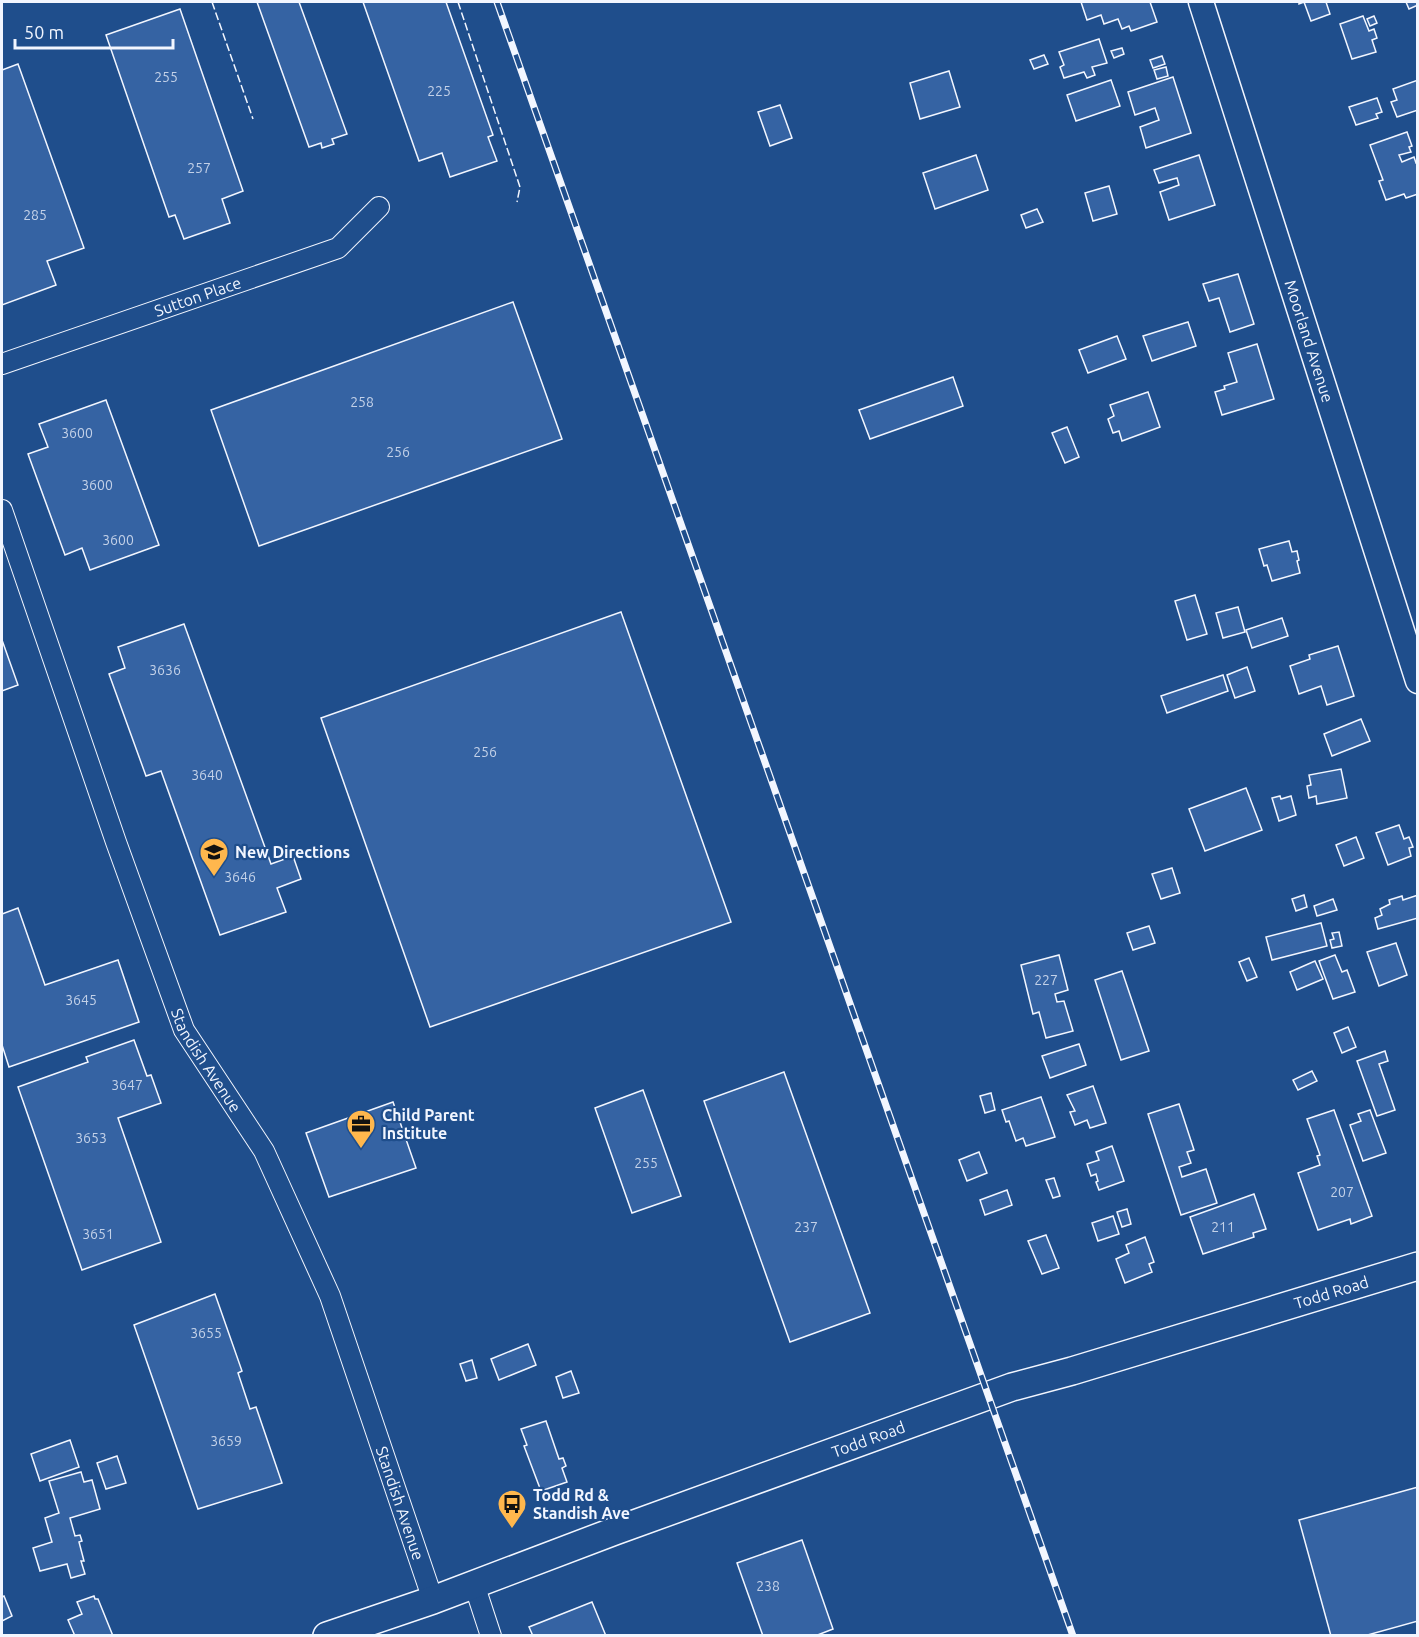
<svg xmlns="http://www.w3.org/2000/svg" width="1419" height="1637" viewBox="0 0 1419 1637" font-family="Ubuntu,sans-serif">
	<style>
		.building { fill: #3563a3; stroke: #f2f6ff; stroke-width: 1.5 }
		.lines { fill: none; stroke-linecap: round; stroke-linejoin: round }
		.minor-casing { stroke: #f2f6ff; stroke-width: 22 }
		.tertiary-casing { stroke: #f2f6ff; stroke-width: 27 }
		.secondary-casing { stroke: #f2f6ff; stroke-width: 30 }
		.minor { stroke: #1f4e8c; stroke-width: 20 }
		.tertiary { stroke: #1f4e8c; stroke-width: 24 }
		.secondary { stroke: #1f4e8c; stroke-width: 27 }
		.rail-casing { stroke: #f2f6ff; stroke-width: 7 }
		.rail { stroke: #1f4e8c; stroke-width: 4.5; stroke-dasharray: 14; stroke-linecap: butt }
		.fence { stroke: #f2f6ff; stroke-width: 1.5; stroke-dasharray: 8 3; stroke-linecap: butt }
		.labels { text-anchor: middle; dominant-baseline: central; stroke-width: 4.5; stroke-linejoin: round; paint-order: stroke }
		.number-label { font-size: 14px; fill: #c3d1e8 }
		.street-label { font-size: 16px; fill: #f2f6ff; stroke: #1f4e8c }
		.poi-label { font-size: 16px; font-weight: bold; fill: #f2f6ff; stroke: #1f4e8c; text-anchor: start }
	</style>
	<rect width="100%" height="100%" fill="#1f4e8c"/>
	<!-- building -->
	<g class="building">
		<path d="M257 2H299L347 134 332 139 334 144 322 148 321 143 309 147Z"/>
		<path d="M363 2H446L493 135 488 137 497 161 450 177 442 153 419 161Z"/>
		<path d="M1081 2H1150L1157 22 1131 31 1129 26 1122 29 1118 19 1104 24 1101 15 1087 20Z"/>
		<path d="M1299 2H1326L1330 14 1311 21 1304 2 1299 4Z"/>
		<path d="M1406 2H1418V5L1409 9Z"/>
		<path d="M180 9 243 191 222 199 230 223 184 239 175 215 169 217 106 35Z"/>
		<path d="M1363 16 1369 31 1374 29 1377 38 1372 40 1376 52 1352 59 1340 24Z"/>
		<path d="M1374 16 1377 23 1370 26 1367 19Z"/>
		<path d="M1099 39 1107 63 1092 67 1095 75 1087 78 1084 72 1064 78 1060 67 1064 65 1059 52Z"/>
		<path d="M1122 48 1124 54 1114 58 1111 51Z"/>
		<path d="M1044 55 1048 64 1034 69 1030 60Z"/>
		<path d="M1162 56 1165 64 1153 68 1150 60Z"/>
		<path d="M18 64 84 248 47 261 56 285 2 305V70Z"/>
		<path d="M1166 67 1168 76 1157 79 1154 70Z"/>
		<path d="M949 71 960 107 920 119 910 83Z"/>
		<path d="M1173 77 1191 133 1146 148 1140 127 1159 120 1155 108 1135 115 1128 92Z"/>
		<path d="M1111 80 1120 106 1076 121 1067 95Z"/>
		<path d="M1418 80V110L1397 117 1391 102 1397 100 1393 89Z"/>
		<path d="M1377 98 1382 112 1376 114 1378 118 1356 125 1349 107Z"/>
		<path d="M780 105 792 138 770 146 758 112Z"/>
		<path d="M1407 132 1412 146 1409 147 1411 152 1399 155 1402 162 1414 157 1416 163 1418 162V194L1406 198 1404 194 1386 200 1379 181 1383 180 1370 145Z"/>
		<path d="M976 155 988 190 935 209 923 173Z"/>
		<path d="M1199 155 1215 205 1169 220 1160 192 1179 185 1177 178 1159 183 1154 170Z"/>
		<path d="M1109 186 1117 214 1093 221 1085 193Z"/>
		<path d="M1037 209 1043 222 1026 228 1021 215Z"/>
		<path d="M1238 274 1254 324 1230 332 1219 298 1209 301 1203 284Z"/>
		<path d="M513 302 562 439 259 546 211 410Z"/>
		<path d="M1188 322 1196 346 1152 361 1143 336Z"/>
		<path d="M1117 336 1126 359 1088 373 1079 350Z"/>
		<path d="M1257 344 1274 399 1222 415 1215 392 1225 389 1224 386 1237 382 1228 353Z"/>
		<path d="M953 377 963 406 870 439 859 410Z"/>
		<path d="M1148 392 1160 427 1122 441 1119 431 1113 433 1108 419 1114 416 1110 405Z"/>
		<path d="M106 400 159 545 90 570 82 548 65 555 28 454 48 447 39 424Z"/>
		<path d="M1067 427 1079 457 1065 463 1052 433Z"/>
		<path d="M1289 541 1292 552 1297 551 1299 560 1297 561 1300 573 1272 581 1267 565 1264 566 1259 549Z"/>
		<path d="M1195 595 1207 634 1187 640 1175 601Z"/>
		<path d="M1238 607 1245 632 1223 638 1216 613Z"/>
		<path d="M621 612 731 922 430 1027 321 718Z"/>
		<path d="M1282 618 1288 636 1252 648 1246 630Z"/>
		<path d="M184 624 271 864 293 856 301 879 277 888 286 912 220 935 161 771 146 776 109 674 125 668 118 647Z"/>
		<path d="M2 640 18 685 2 691Z"/>
		<path d="M1338 646 1354 696 1327 705 1321 686 1299 694 1290 666 1310 659 1309 655Z"/>
		<path d="M1247 667 1255 691 1235 698 1227 675Z"/>
		<path d="M1223 675 1228 691 1167 713 1161 696Z"/>
		<path d="M1361 719 1370 741 1332 756 1324 734Z"/>
		<path d="M1341 769 1347 798 1317 804 1316 796 1309 798 1307 786 1311 785 1309 775Z"/>
		<path d="M1246 788 1262 830 1205 851 1189 809Z"/>
		<path d="M1280 796 1281 799 1291 796 1296 815 1279 821 1272 798Z"/>
		<path d="M1399 825 1404 839 1409 837 1413 847 1409 848 1411 856 1388 865 1376 833Z"/>
		<path d="M1356 837 1364 858 1344 866 1336 845Z"/>
		<path d="M1172 868 1180 893 1161 899 1152 874Z"/>
		<path d="M1304 895 1307 907 1296 911 1292 899Z"/>
		<path d="M1418 895V918L1378 929 1375 918 1382 915 1380 909 1390 904 1389 900 1402 896 1403 900Z"/>
		<path d="M1333 899 1337 910 1317 916 1314 906Z"/>
		<path d="M18 908 45 985 118 960 139 1022 9 1067 2 1045V914Z"/>
		<path d="M1321 923 1327 946 1272 960 1266 937Z"/>
		<path d="M1149 926 1155 943 1133 950 1127 933Z"/>
		<path d="M1339 932 1342 946 1332 948 1330 940 1334 939 1332 933Z"/>
		<path d="M1396 943 1407 975 1379 986 1367 952Z"/>
		<path d="M1059 955 1068 990 1055 994 1057 1002 1064 1001 1073 1031 1046 1038 1039 1012 1033 1014 1021 965Z"/>
		<path d="M1335 955 1342 972 1347 970 1355 992 1333 999 1319 961Z"/>
		<path d="M1249 958 1257 977 1247 981 1239 962Z"/>
		<path d="M1315 961 1323 979 1297 990 1290 972Z"/>
		<path d="M1122 971 1149 1051 1121 1060 1095 980Z"/>
		<path d="M1348 1027 1356 1047 1342 1053 1334 1033Z"/>
		<path d="M134 1040 147 1076 151 1075 161 1103 118 1118 161 1242 82 1270 18 1087 88 1062 86 1057Z"/>
		<path d="M1079 1044 1086 1065 1050 1078 1042 1056Z"/>
		<path d="M1385 1051 1388 1061 1379 1064 1395 1110 1377 1116 1357 1061Z"/>
		<path d="M1312 1071 1317 1081 1298 1090 1293 1080Z"/>
		<path d="M784 1072 870 1313 790 1342 704 1101Z"/>
		<path d="M1093 1086 1106 1123 1090 1128 1087 1120 1075 1125 1070 1112 1075 1111 1067 1095Z"/>
		<path d="M643 1090 681 1196 632 1213 595 1108Z"/>
		<path d="M991 1093 995 1110 985 1113 980 1096Z"/>
		<path d="M1041 1097 1055 1137 1026 1146 1023 1138 1016 1141 1009 1121 1006 1122 1002 1110Z"/>
		<path d="M393 1102 416 1168 329 1197 306 1133Z"/>
		<path d="M1179 1104 1194 1150 1187 1152 1191 1163 1179 1167 1182 1177 1206 1169 1217 1203 1181 1215 1148 1114Z"/>
		<path d="M1334 1110 1372 1216 1351 1224 1350 1219 1318 1230 1298 1173 1320 1165 1317 1156 1320 1155 1307 1119Z"/>
		<path d="M1370 1110 1386 1153 1363 1161 1350 1125 1361 1121 1358 1114Z"/>
		<path d="M1112 1146 1124 1181 1099 1190 1096 1182 1098 1181 1096 1174 1091 1176 1087 1164 1099 1160 1096 1152Z"/>
		<path d="M979 1152 987 1173 967 1181 959 1160Z"/>
		<path d="M1054 1178 1060 1196 1053 1198 1046 1180Z"/>
		<path d="M1007 1190 1012 1205 985 1215 980 1200Z"/>
		<path d="M1254 1194 1266 1229 1253 1233 1254 1237 1203 1254 1190 1217Z"/>
		<path d="M1127 1209 1131 1224 1122 1227 1117 1212Z"/>
		<path d="M1113 1216 1119 1234 1098 1241 1092 1223Z"/>
		<path d="M1046 1235 1059 1268 1042 1274 1028 1241Z"/>
		<path d="M1145 1237 1154 1262 1149 1264 1152 1272 1125 1283 1116 1259 1129 1253 1126 1245Z"/>
		<path d="M215 1294 242 1371 238 1373 250 1409 256 1407 282 1483 198 1509 134 1325Z"/>
		<path d="M528 1344 536 1365 499 1380 491 1359Z"/>
		<path d="M472 1360 477 1378 466 1381 460 1364Z"/>
		<path d="M571 1371 579 1393 563 1398 556 1377Z"/>
		<path d="M546 1421 559 1459 563 1458 566 1466 562 1468 567 1482 541 1491 524 1446 527 1445 521 1429Z"/>
		<path d="M70 1440 79 1467 40 1481 31 1454Z"/>
		<path d="M117 1456 126 1483 106 1489 97 1463Z"/>
		<path d="M81 1472 84 1482 92 1480 100 1509 70 1518 75 1536 80 1535 82 1541 79 1542 84 1561H81L85 1574 71 1578 67 1564 40 1571 33 1548 52 1542 45 1518 59 1513 49 1481Z"/>
		<path d="M1418 1487V1621L1364 1636H1331L1299 1520Z"/>
		<path d="M802 1540 833 1629 815 1636H763L737 1563Z"/>
		<path d="M4 1596 12 1616 2 1621V1597Z"/>
		<path d="M94 1596 95 1599H98L113 1636H75L68 1620 82 1614 77 1602Z"/>
		<path d="M592 1602 606 1636H533L529 1627Z"/>
	</g>
	<g class="lines">
		<!-- minor casing -->
		<g class="minor-casing">
			<g id="minor">
				<path id="s1" d="M2 364 338 248 379 207"/>
				<path id="s2" d="M2 510 116 842 184 1030 264 1151 330 1296 433 1600"/>
				<path d="M474 1584 491 1636"/>
			</g>
		</g>
		<!-- tertiary casing -->
		<g class="tertiary-casing">
			<g id="tertiary">
				<path id="s3" d="M1201 2 1418 681"/>
			</g>
		</g>
		<!-- secondary casing -->
		<g class="secondary-casing">
			<g id="secondary">
				<path id="s4" d="M327 1636 433 1600 615 1531 1012 1387 1072 1371 1418 1266"/>
			</g>
		</g>
		<!-- minor -->
		<use href="#minor" class="minor"/>
		<!-- tertiary -->
		<use href="#tertiary" class="tertiary"/>
		<!-- secondary -->
		<use href="#secondary" class="secondary"/>
		<!-- rail casing -->
		<g class="rail-casing">
			<path id="rail" d="M497 2 1073 1636"/>
		</g>
		<!-- rail -->
		<use href="#rail" class="rail"/>
		<!-- fence -->
		<g class="fence">
			<path d="M212 2 253 119"/>
			<path d="M458 2 520 187 517 202"/>
		</g>
	</g>
	<!-- icons -->
	<defs>
		<g id="school-pin" transform="scale(1.5)"><path d="M0 17L-7.5 6A9.5 9.5 0 1 1 7.5 6Z" fill="#ffb74d" stroke="#1f4e8c"/><path d="M0-5L7-2L0 1L-7-2ZM-4 1L0 2.5L4 1V4Q0 6-4 4Z" fill="#111"/></g>
		<g id="office-pin" transform="scale(1.5)"><path d="M0 17L-7.5 6A9.5 9.5 0 1 1 7.5 6Z" fill="#ffb74d" stroke="#1f4e8c"/><path d="M-6-3h4V-5.5h4V-3h4V5H-6ZM-1-4.5V-3h2v-1.5ZM-6 0V1H6V0Z" fill="#111"/></g>
		<g id="bus-pin" transform="scale(1.5)"><path d="M0 17L-7.5 6A9.5 9.5 0 1 1 7.5 6Z" fill="#ffb74d" stroke="#1f4e8c"/><path d="M-5-6H5V4H4V6H2V4H-2V6H-4V4H-5ZM-3.5-4V0h7V-4ZM-3.5 1.2v1.5H-2V1.2ZM2 1.2v1.5H3.5V1.2Z" fill="#111"/></g>
	</defs>
	<g fill-rule="evenodd">
		<use href="#school-pin" x="214" y="852"/>
		<use href="#office-pin" x="361" y="1124"/>
		<use href="#bus-pin" x="512" y="1504"/>
	</g>
	<g class="labels">
		<!-- number labels -->
		<g class="number-label">
			<text x="166" y="77">255</text>
			<text x="439" y="91">225</text>
			<text x="199" y="168">257</text>
			<text x="35" y="215">285</text>
			<text x="362" y="402">258</text>
			<text x="77" y="433">3600</text>
			<text x="398" y="452">256</text>
			<text x="97" y="485">3600</text>
			<text x="118" y="540">3600</text>
			<text x="165" y="670">3636</text>
			<text x="485" y="752">256</text>
			<text x="207" y="775">3640</text>
			<text x="240" y="877">3646</text>
			<text x="1046" y="980">227</text>
			<text x="81" y="1000">3645</text>
			<text x="127" y="1085">3647</text>
			<text x="91" y="1138">3653</text>
			<text x="646" y="1163">255</text>
			<text x="1342" y="1192">207</text>
			<text x="806" y="1227">237</text>
			<text x="1223" y="1227">211</text>
			<text x="98" y="1234">3651</text>
			<text x="206" y="1333">3655</text>
			<text x="226" y="1441">3659</text>
			<text x="768" y="1586">238</text>
		</g>
		<!-- street labels -->
		<g class="street-label">
			<text stroke="none"><textPath href="#s1" startOffset="207">Sutton Place</textPath></text>
			<text stroke="none"><textPath href="#s3" startOffset="356">Moorland Avenue</textPath></text>
			<text stroke="none"><textPath href="#s2" startOffset="588">Standish Avenue</textPath></text>
			<text stroke="none"><textPath href="#s4" startOffset="1062">Todd Road</textPath></text>
			<text stroke="none"><textPath href="#s4" startOffset="576">Todd Road</textPath></text>
			<text stroke="none"><textPath href="#s2" startOffset="1074">Standish Avenue</textPath></text>
		</g>
		<!-- poi labels -->
		<g class="poi-label">
			<text x="235" y="852">New Directions</text>
			<text x="382" y="1115">Child Parent<tspan x="382" dy="18">Institute</tspan></text>
			<text x="533" y="1495">Todd Rd &amp;<tspan x="533" dy="18">Standish Ave</tspan></text>
		</g>
	</g>
	<!-- border -->
	<rect width="1419" height="1637" fill="none" stroke="#f2f6ff" stroke-width="6"/>
	<!-- scale -->
	<path d="M15 39v9h158v-9" fill="none" stroke="#f2f6ff" stroke-width="3"/>
	<text x="24" y="39" font-size="18" fill="#f2f6ff" stroke="#1f4e8c" stroke-width="4.5" paint-order="stroke">50 m</text>
</svg>
